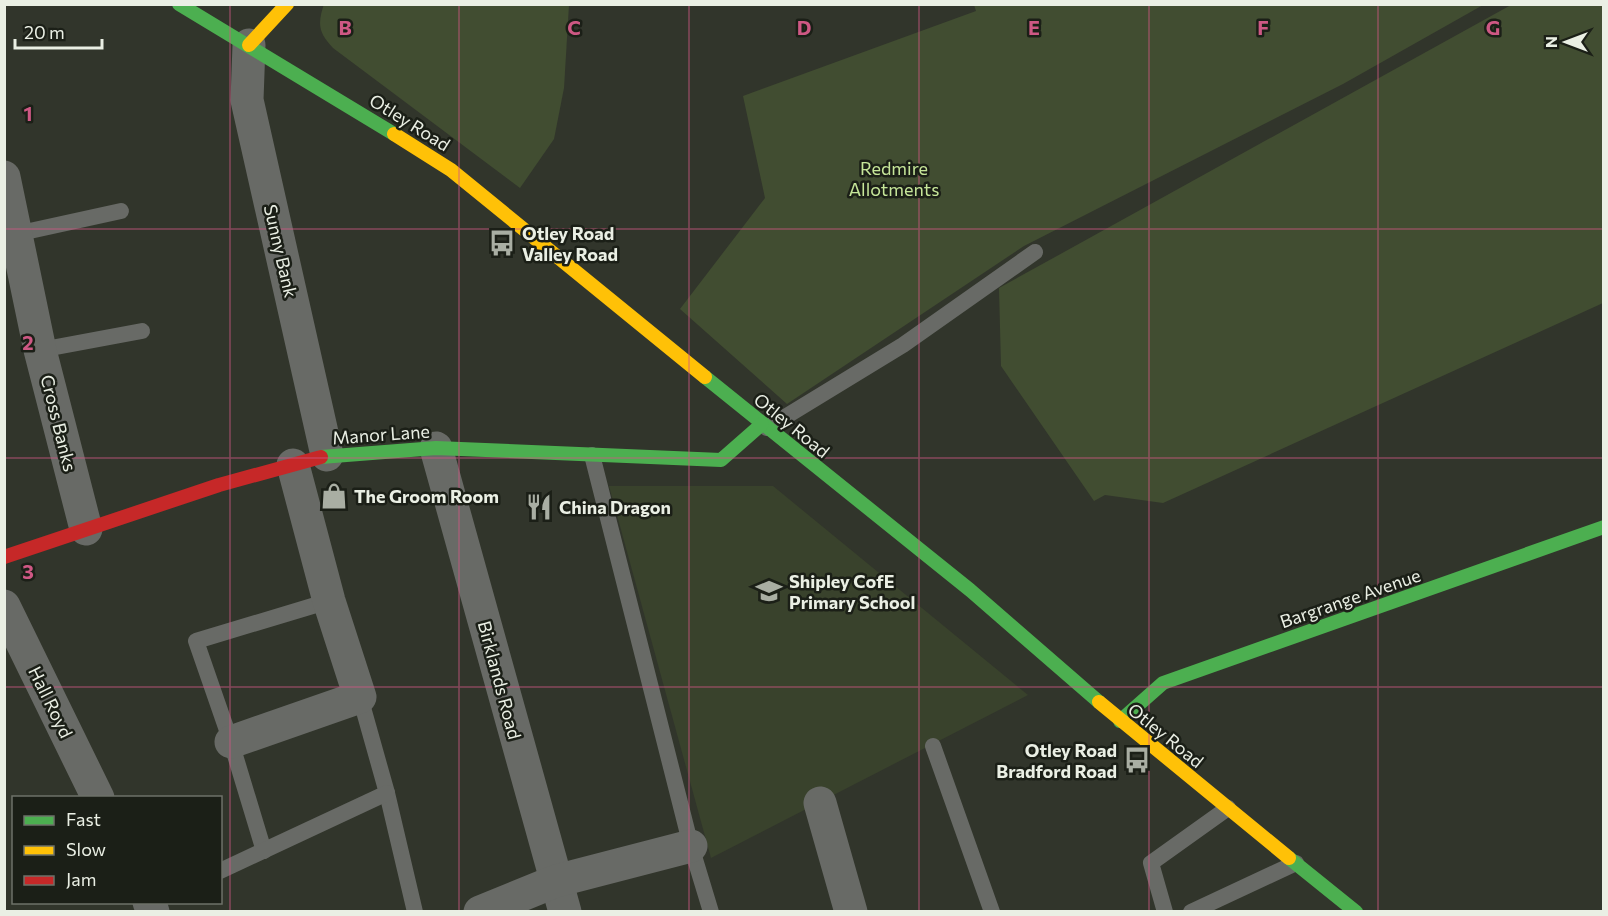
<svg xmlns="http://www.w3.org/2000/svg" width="1608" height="916" viewBox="0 0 1608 916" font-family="Commissioner,sans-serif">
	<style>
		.built { fill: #39422c }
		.green { fill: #414d31 }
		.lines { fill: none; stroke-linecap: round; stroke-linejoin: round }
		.lane { stroke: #686a66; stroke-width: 16 }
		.street { stroke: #686a66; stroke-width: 33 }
		.fast { stroke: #4caf50; stroke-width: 14 }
		.slow { stroke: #ffc107; stroke-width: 14 }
		.jam { stroke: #c62828; stroke-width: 14 }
		.grid { fill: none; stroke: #ce5884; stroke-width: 1.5; stroke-opacity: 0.55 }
		.labels { text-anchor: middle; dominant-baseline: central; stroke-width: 5; stroke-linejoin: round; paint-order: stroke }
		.street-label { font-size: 18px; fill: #eaefe4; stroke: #1b1f17 }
		.park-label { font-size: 18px; fill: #c6e699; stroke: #1b1f17 }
		.poi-label { font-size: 18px; font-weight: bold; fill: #eaefe4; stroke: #1b1f17; text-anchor: start }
		.grid-label { font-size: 20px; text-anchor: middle; font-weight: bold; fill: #ce5884; stroke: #1b1f17; stroke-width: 5; stroke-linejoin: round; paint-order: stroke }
	</style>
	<rect width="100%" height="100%" fill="#31352b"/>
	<!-- built -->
	<path class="built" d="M609 486H773L1028 695 711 858Z"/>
	<!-- green -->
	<g class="green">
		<path d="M324 4 569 5 564 88 554 139 520 188 333 48C319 33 317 25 324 4Z"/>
		<path d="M974 5V4L1483 5 1343 84 1024 246 787 404 680 309 765 198 743 96 976 11Z"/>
		<path d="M1511 5H1603V303L1163 503 1105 495 1094 501 1001 366 999 288Z"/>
	</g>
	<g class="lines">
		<!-- lane -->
		<g class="lane">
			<path d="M16 234 121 211"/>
			<path d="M40 350 142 331"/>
			<path d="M767 428 903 345 1035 252"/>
			<path d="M592 455 691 846 711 912"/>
			<path d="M360 697 387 793 415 912"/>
			<path d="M933 746 992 912"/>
			<path d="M264 851 231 742 196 641 329 601"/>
			<path d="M220 871 387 793"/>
			<path d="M1165 912 1151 863 1228 808"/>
			<path d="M1191 912 1296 863"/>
		</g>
		<!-- street -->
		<g class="street">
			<path d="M249 45 247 100 327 455"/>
			<path d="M4 177 40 350 86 529"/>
			<path d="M436 448 565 912"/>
			<path d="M4 606 98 798"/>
			<path d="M231 742 360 697 329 601 293 465"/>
			<path d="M820 803 851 912"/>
			<path d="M149 902 153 912"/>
			<path d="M480 912 556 881 691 846"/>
		</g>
		<!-- fast -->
		<g class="fast">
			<path d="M179 4 394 134"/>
			<path d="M705 377 970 590 1099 702"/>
			<path d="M321 457 436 448 721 460 762 424"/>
			<path d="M1120 721 1163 683 1604 527"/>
			<path d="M1289 858 1356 912"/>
		</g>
		<!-- slow -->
		<g class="slow">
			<path d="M249 45 287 4"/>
			<path d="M394 134 451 170 705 377"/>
			<path d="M1099 702 1289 858"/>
		</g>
		<!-- jam -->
		<path class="jam" d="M4 557 219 485 321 457"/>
	</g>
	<!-- grid -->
	<path class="grid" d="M230 4V912M459 4V912M689 4V912M919 4V912M1149 4V912M1378 4V912M4 229H1604M4 458H1604M4 687H1604"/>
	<!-- icons -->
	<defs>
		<g id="bus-bare" transform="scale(2.07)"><path d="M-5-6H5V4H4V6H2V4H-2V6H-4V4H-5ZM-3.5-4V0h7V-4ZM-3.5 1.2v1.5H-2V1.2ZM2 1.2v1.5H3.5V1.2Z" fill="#a9aea3" stroke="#1b1f17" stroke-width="2.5" paint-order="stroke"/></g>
		<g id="shop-bare" transform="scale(2.07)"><path d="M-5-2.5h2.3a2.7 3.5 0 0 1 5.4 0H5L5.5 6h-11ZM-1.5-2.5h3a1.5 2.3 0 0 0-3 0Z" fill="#a9aea3" stroke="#1b1f17" stroke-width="2.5" paint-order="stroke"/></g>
		<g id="restaurant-bare" transform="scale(2.07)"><path d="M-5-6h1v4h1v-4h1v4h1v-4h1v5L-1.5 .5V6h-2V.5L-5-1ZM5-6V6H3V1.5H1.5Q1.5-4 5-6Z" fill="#a9aea3" stroke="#1b1f17" stroke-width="2.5" paint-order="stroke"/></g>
		<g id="school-bare" transform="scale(2.07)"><path d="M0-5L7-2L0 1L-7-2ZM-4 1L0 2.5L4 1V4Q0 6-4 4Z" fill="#a9aea3" stroke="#1b1f17" stroke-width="2.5" paint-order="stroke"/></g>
	</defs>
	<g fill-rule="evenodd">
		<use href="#bus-bare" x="502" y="243"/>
		<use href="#shop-bare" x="334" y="496"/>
		<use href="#restaurant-bare" x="539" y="507"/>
		<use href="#school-bare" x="769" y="591"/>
		<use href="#bus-bare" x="1137" y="760"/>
	</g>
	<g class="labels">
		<!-- street labels -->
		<g class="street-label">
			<text transform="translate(410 122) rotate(32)">Otley Road</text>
			<text transform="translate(281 251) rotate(77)">Sunny Bank</text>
			<text transform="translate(59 423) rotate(76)">Cross Banks</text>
			<text transform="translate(792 425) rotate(39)">Otley Road</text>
			<text transform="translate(381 434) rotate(-4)">Manor Lane</text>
			<text transform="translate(1350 598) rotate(-19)">Bargrange Avenue</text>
			<text transform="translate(500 680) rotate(75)">Birklands Road</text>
			<text transform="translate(51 702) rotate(64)">Hall Royd</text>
			<text transform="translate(1166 735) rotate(39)">Otley Road</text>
		</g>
		<!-- park labels -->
		<g class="park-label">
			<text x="894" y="168">Redmire<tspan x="894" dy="21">Allotments</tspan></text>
		</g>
		<!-- poi labels -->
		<g class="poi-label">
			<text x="522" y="233">Otley Road<tspan x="522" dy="21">Valley Road</tspan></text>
			<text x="354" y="496">The Groom Room</text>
			<text x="559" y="507">China Dragon</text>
			<text x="789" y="581">Shipley CofE<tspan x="789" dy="21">Primary School</tspan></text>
			<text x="1117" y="750" text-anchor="end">Otley Road<tspan x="1117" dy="21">Bradford Road</tspan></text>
		</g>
	</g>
	<g class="grid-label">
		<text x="345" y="35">B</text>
		<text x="574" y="35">C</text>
		<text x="804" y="35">D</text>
		<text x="1034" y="35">E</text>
		<text x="1263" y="35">F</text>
		<text x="1493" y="35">G</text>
		<text x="28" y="121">1</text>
		<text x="28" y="350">2</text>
		<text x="28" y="579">3</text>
	</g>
	<!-- border -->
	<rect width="1608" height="916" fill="none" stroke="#eaefe4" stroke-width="12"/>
	<!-- legend -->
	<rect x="12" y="796" width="210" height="108" fill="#1b1f17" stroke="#6e7269" stroke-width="1.5"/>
	<rect x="24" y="816" width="30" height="9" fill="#4caf50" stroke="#6e7269" stroke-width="1.5"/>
	<text x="66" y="826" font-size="18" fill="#eaefe4">Fast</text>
	<rect x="24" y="846" width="30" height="9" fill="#ffc107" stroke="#6e7269" stroke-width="1.5"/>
	<text x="66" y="856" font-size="18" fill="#eaefe4">Slow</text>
	<rect x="24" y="876" width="30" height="9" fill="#c62828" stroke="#6e7269" stroke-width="1.5"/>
	<text x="66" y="886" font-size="18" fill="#eaefe4">Jam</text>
	<!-- north arrow -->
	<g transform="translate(1566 42) rotate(270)" stroke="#1b1f17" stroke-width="4.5" paint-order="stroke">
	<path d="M0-4.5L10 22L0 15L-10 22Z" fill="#eaefe4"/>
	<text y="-9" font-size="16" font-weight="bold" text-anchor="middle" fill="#eaefe4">N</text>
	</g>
	<!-- scale -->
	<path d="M15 39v9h87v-9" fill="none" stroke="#eaefe4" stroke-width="3"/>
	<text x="24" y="39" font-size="18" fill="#eaefe4" stroke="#1b1f17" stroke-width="4.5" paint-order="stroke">20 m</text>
</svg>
